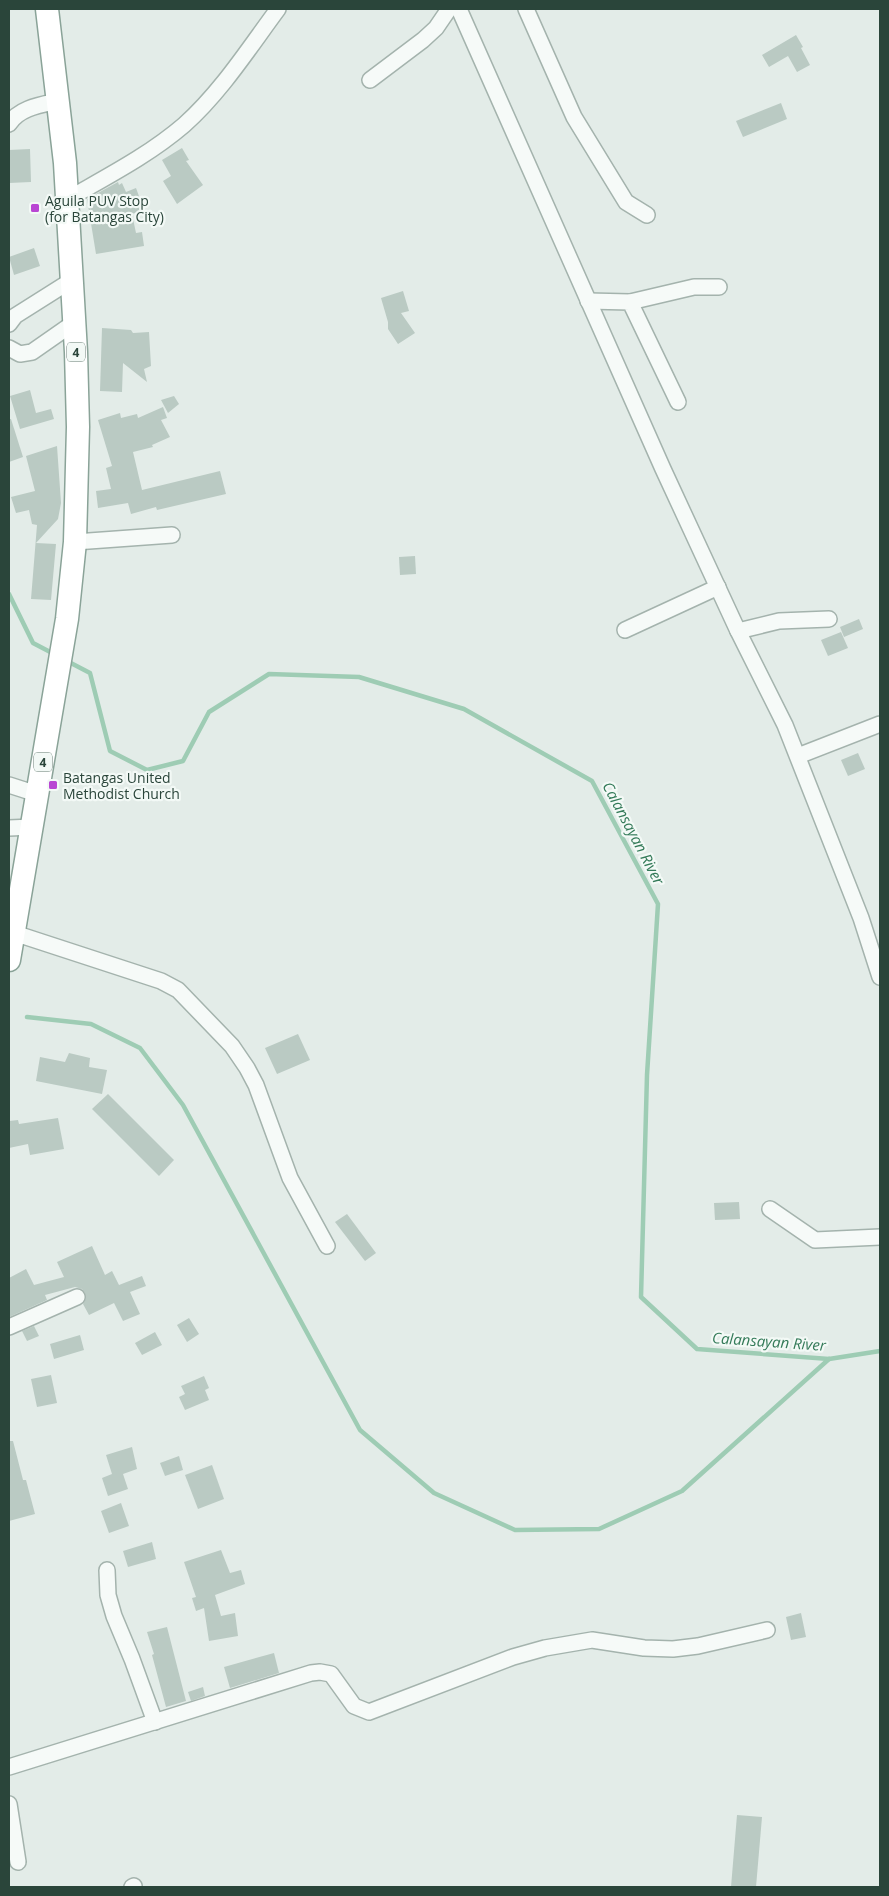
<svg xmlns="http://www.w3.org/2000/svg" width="889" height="1896" viewBox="0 0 889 1896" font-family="'Open Sans',sans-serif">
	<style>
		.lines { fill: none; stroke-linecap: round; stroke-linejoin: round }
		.stream { stroke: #9eccb4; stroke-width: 4.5 }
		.building { fill: #bacac3 }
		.minor-casing { stroke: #a4b3ad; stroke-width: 18 }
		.highway-casing { stroke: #8aa398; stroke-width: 25 }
		.minor { stroke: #f6faf8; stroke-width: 15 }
		.highway { stroke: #fff; stroke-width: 22 }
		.poi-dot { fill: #b946d3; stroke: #f3f9f6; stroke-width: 2 }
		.labels { text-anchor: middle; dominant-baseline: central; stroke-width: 4.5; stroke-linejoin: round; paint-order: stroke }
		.shield { fill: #f3f9f6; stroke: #667b72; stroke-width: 1 }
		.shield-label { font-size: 12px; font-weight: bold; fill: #2a453a }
		.poi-label { font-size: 14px; fill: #2a453a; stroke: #f3f9f6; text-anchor: start }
		.water-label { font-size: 15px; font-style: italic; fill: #337a58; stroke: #f3f9f6 }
	</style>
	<rect width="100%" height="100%" fill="#e3ece8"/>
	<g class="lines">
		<!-- stream -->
		<g class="stream">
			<path d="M9 594 33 643 54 654"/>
			<path d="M67 661 90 673 110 751 147 770 183 761 209 712 269 674 359 677 464 709 592 781 658 904 647 1075 641 1297 697 1349 829 1359 880 1351"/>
			<path d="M27 1017 91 1024 140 1048 183 1105 360 1430 434 1493 515 1530 599 1529 682 1491 829 1359"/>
		</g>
	</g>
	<!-- building -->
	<g class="building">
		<path d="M796 35 803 47 801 48 810 65 797 72 788 56 769 67 762 55Z"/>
		<path d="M781 103 787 119 743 137 736 121Z"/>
		<path d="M182 148 189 160 186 161 203 185 177 204 163 181 171 176 162 160Z"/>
		<path d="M30 149 31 182 9 183V150Z"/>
		<path d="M118 182 119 185 122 183 126 192 136 188 144 210 132 214 136 233 142 232 144 246 96 254 87 199Z"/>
		<path d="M34 248 40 266 14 275 9 257Z"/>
		<path d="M403 291 409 311 401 313 415 333 398 344 388 329V322L381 298Z"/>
		<path d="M102 328 131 330 133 333 149 332 151 366 144 369 147 382 123 363 122 392 100 391Z"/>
		<path d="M30 390 36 413 51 409 54 419 20 429 10 396Z"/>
		<path d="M174 396 179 404 168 413 161 400Z"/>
		<path d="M163 407 167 418 161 420 170 437 152 445 153 447 133 452 142 490 220 471 226 494 157 510 156 507 131 514 128 503 98 508 96 491 111 489 106 468 112 466 98 420 120 413 121 418 137 414 138 418Z"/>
		<path d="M9 419H11L23 457 9 462Z"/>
		<path d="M57 446 61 503 58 519 36 543 56 544 51 600 31 599 37 525 32 524 29 510 16 513 11 497 35 491 26 456Z"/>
		<path d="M415 556 416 574 400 575 399 557Z"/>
		<path d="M859 619 863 629 844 637 840 627Z"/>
		<path d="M841 632 848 648 828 656 821 640Z"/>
		<path d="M858 753 865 769 848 776 841 760Z"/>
		<path d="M298 1034 310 1060 277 1074 265 1048Z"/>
		<path d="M69 1053 90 1058 89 1067 107 1070 102 1094 36 1081 40 1057 65 1062Z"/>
		<path d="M108 1094 174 1160 159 1176 92 1109Z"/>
		<path d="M58 1118 64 1149 30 1155 28 1144 9 1148V1121L18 1120 19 1124Z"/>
		<path d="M739 1202 740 1219 715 1220 714 1203Z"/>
		<path d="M347 1214 376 1253 365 1261 335 1222Z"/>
		<path d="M92 1246 105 1275 112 1271 119 1285 142 1276 146 1286 130 1292 140 1314 123 1321 114 1303 89 1315 83 1304 86 1298 85 1293 82 1289 75 1287 45 1295 47 1300 9 1317V1278L26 1269 34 1285 64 1277 57 1262Z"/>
		<path d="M189 1318 199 1334 187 1342 177 1325Z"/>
		<path d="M34 1326 39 1336 27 1341 22 1331Z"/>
		<path d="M155 1332 162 1345 142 1355 135 1343Z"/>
		<path d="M80 1335 84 1350 54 1359 50 1344Z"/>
		<path d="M51 1375 57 1403 37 1407 31 1379Z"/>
		<path d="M204 1376 209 1388 205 1390 209 1400 185 1410 179 1397 185 1394 181 1386Z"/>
		<path d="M9 1441H13L23 1480H26L35 1514 9 1521Z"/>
		<path d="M132 1447 137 1469 123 1474 128 1489 108 1496 102 1478 112 1474 106 1455Z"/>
		<path d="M179 1456 183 1470 165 1476 160 1463Z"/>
		<path d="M212 1465 224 1499 198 1509 185 1475Z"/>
		<path d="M121 1503 129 1526 109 1533 101 1511Z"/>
		<path d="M152 1542 156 1559 128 1567 123 1551Z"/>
		<path d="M221 1550 230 1573 241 1570 245 1584 215 1595 221 1616 235 1613 238 1636 209 1641 204 1608 196 1611 192 1598 196 1597 184 1562Z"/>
		<path d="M801 1613 806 1637 791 1640 786 1617Z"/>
		<path d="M167 1627 186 1701 166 1707 152 1655 154 1654 147 1632Z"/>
		<path d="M274 1653 279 1673 230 1688 224 1667Z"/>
		<path d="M203 1687 205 1696 191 1701 188 1692Z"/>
		<path d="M737 1815 762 1817 756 1887H731Z"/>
	</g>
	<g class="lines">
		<!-- minor casing -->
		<g class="minor-casing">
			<g id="minor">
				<path d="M459 9 663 469 738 631 785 725 861 918 880 977"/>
				<path d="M526 9 574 117 626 202 647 215"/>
				<path d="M370 80 423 40 436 28 449 9"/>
				<path d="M9 124C19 108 40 105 58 101"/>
				<path d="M68 199C108 176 149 155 184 125 221 92 249 48 278 9"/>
				<path d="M588 301 630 302 678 402"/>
				<path d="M630 302 694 287H719"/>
				<path d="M9 324 15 316 72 280"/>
				<path d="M9 348 20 354 32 352 75 322"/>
				<path d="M75 542 172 535"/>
				<path d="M625 630 718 587"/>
				<path d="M738 631 779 621 829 619"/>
				<path d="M798 756 880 724"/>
				<path d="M9 785 37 794"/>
				<path d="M9 828 32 827"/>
				<path d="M14 933 161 981 178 990 232 1046 247 1068 256 1085 290 1178 327 1246"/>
				<path d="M770 1209 815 1240 880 1237"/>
				<path d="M9 1327 77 1297"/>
				<path d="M107 1570 108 1595 114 1616 132 1659 155 1722"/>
				<path d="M9 1767 311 1673 320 1672 331 1674 354 1706 369 1712 513 1657 545 1648 592 1640 644 1648 673 1649 698 1646 767 1630"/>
				<path d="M9 1804 18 1862"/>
				<path d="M132 1887 134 1886"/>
			</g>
		</g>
		<!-- highway casing -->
		<g class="highway-casing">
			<path id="highway" d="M9 960 67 619 75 542 78 427 76 352 65 163 47 9"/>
		</g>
		<!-- minor -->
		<use href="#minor" class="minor"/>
		<!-- highway -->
		<use href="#highway" class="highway"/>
	</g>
	<!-- markers -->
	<g class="poi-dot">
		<rect x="30" y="203" width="10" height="10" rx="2.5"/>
		<rect x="48" y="780" width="10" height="10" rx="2.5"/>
	</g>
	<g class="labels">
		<!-- shield labels -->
		<g class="shield">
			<rect x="67" y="342.5" width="18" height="19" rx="4"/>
			<rect x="34" y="752.5" width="18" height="19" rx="4"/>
		</g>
		<g class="shield-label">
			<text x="76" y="352">4</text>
			<text x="43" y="762">4</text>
		</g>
		<!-- poi labels -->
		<g class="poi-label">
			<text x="45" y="200">Aguila PUV Stop<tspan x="45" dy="16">(for Batangas City)</tspan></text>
			<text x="63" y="777">Batangas United<tspan x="63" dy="16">Methodist Church</tspan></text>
		</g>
		<!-- water labels -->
		<g class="water-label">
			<text transform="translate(634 833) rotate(62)">Calansayan River</text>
			<text transform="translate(769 1341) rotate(4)">Calansayan River</text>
		</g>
	</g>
	<!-- border -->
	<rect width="889" height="1896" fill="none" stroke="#2a453a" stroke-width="20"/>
</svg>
